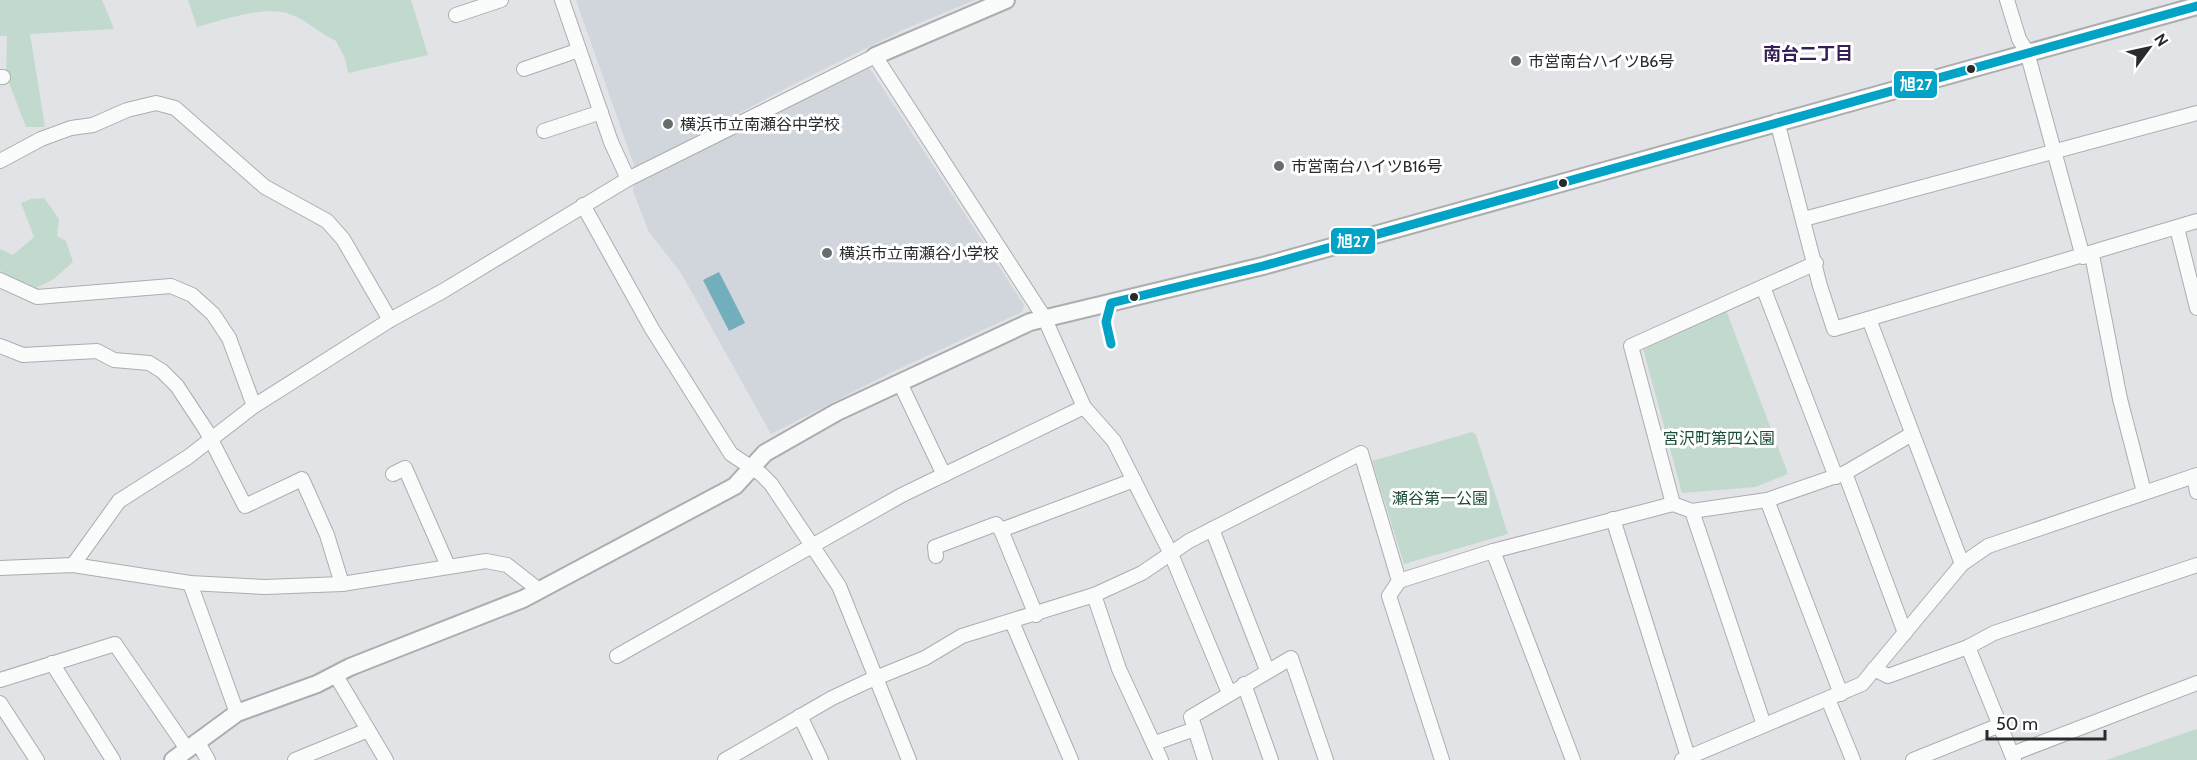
<svg xmlns="http://www.w3.org/2000/svg" width="2197" height="760" viewBox="0 0 2197 760" font-family="Cabin,'Noto Sans JP',sans-serif">
	<style>
		.built { fill: #d1d5dc }
		.green { fill: #c2d9cd }
		.water { fill: #72aebb }
		.lines { fill: none; stroke-linecap: round; stroke-linejoin: round }
		.minor-casing { stroke: #acadaf; stroke-width: 16 }
		.tertiary-casing { stroke: #acadaf; stroke-width: 20 }
		.minor { stroke: #fafbfb; stroke-width: 14 }
		.tertiary { stroke: #fafbfb; stroke-width: 16 }
		.bus-1-casing { stroke: #fff; stroke-width: 14 }
		.bus-1 { stroke: #02a3c6; stroke-width: 9 }
		.poi-dot { fill: #696b6d; stroke: #fff; stroke-width: 2 }
		.bus-dot { fill: #292a2c; stroke: #fff; stroke-width: 2 }
		.labels { text-anchor: middle; dominant-baseline: central; stroke-width: 6; stroke-linejoin: round; paint-order: stroke }
		.poi-label { font-size: 16px; fill: #292a2c; stroke: #fff; text-anchor: start }
		.park-label { font-size: 16px; fill: #1c4e35; stroke: #fff }
		.neighbourhood-label { font-size: 18px; font-weight: bold; fill: #351d56; stroke: #fff }
		.line-badge { stroke: #fff; stroke-width: 2 }
		.badge-label { font-size: 16px; text-anchor: middle; font-weight: bold; fill: #fff }
	</style>
	<rect width="100%" height="100%" fill="#e1e3e6"/>
	<!-- built -->
	<g class="built">
		<path d="M576 0H975L905 29 798 82 635 168Z"/>
		<path d="M869 67 1024 305 1022 312 888 374 771 434 681 273 649 232 633 191 635 183Z"/>
	</g>
	<!-- green -->
	<g class="green">
		<path d="M0 0H102L114 29 30 34 45 127H26L6 75 7 36H0Z"/>
		<path d="M188 0H411L428 55 348 73 345 58 336 41C320 34 308 21 292 15 267 4 223 20 197 27Z"/>
		<path d="M44 198 59 219 57 236 66 241 73 262 54 279 36 288 0 271V249L13 255 34 237 21 203 31 199Z"/>
		<path d="M1726 310 1788 474 1755 487 1682 493 1641 341Z"/>
		<path d="M1472 432 1476 435 1508 534 1404 564 1372 461Z"/>
		<path d="M2197 729V760H2106Z"/>
	</g>
	<!-- water -->
	<path class="water" d="M719 272 745 323 729 331 703 280Z"/>
	<g class="lines">
		<!-- minor casing -->
		<g class="minor-casing">
			<g id="minor">
				<path d="M2007 0 2019 39 2027 52 2083 257"/>
				<path d="M456 15 501 0"/>
				<path d="M524 69 579 50"/>
				<path d="M0 77H3"/>
				<path d="M1777 121 1820 286 1834 329 2197 221"/>
				<path d="M544 131 601 112"/>
				<path d="M0 161 41 139 71 128 93 125 127 110 156 103 175 108 265 187 327 221 343 239 390 320"/>
				<path d="M628 179 875 56 1044 317 1084 407 1114 441 1171 554 1229 693"/>
				<path d="M583 205 652 329 731 454 761 474 771 484 839 586 909 760"/>
				<path d="M1804 219 2197 113"/>
				<path d="M2177 228 2197 308"/>
				<path d="M2092 255 2120 399 2144 492"/>
				<path d="M0 280 37 297 171 286 192 295 213 314 229 338 254 406"/>
				<path d="M1763 287 1836 477"/>
				<path d="M1869 319 1962 564"/>
				<path d="M0 346 23 355 97 351 114 360 149 363 162 371 177 386 206 430 245 506 302 479 327 535 342 584"/>
				<path d="M900 383 944 475"/>
				<path d="M1845 473 1905 633"/>
				<path d="M393 474 405 468 448 566"/>
				<path d="M2194 476 2197 492"/>
				<path d="M1767 500 1841 694"/>
				<path d="M1673 504 1631 346 1816 263"/>
				<path d="M1692 511 1764 725"/>
				<path d="M1613 519 1689 760"/>
				<path d="M1212 529 1267 670"/>
				<path d="M1493 551 1573 760"/>
				<path d="M936 556 935 547 996 524 1001 530"/>
				<path d="M73 565 119 501 188 457 254 406 390 320 443 291 628 179 611 142 562 0"/>
				<path d="M0 568 73 565 190 583 265 587 342 584 486 561 507 565 539 590"/>
				<path d="M1399 581 1493 551 1673 504 1692 511 1767 500 1845 473 1912 434"/>
				<path d="M190 583 237 713"/>
				<path d="M1094 595 1119 669 1161 760"/>
				<path d="M1036 615 1001 530 1134 480"/>
				<path d="M1012 622 1071 760"/>
				<path d="M1968 647 2014 760"/>
				<path d="M617 656 902 495 1084 407"/>
				<path d="M52 663 113 760"/>
				<path d="M1874 669 1888 676 1968 647 1994 633 2197 565"/>
				<path d="M335 674 386 760"/>
				<path d="M0 680 115 644 187 749"/>
				<path d="M1244 684 1271 760"/>
				<path d="M1828 699 1853 760"/>
				<path d="M0 703 37 760"/>
				<path d="M800 716 821 760"/>
				<path d="M1195 729 1205 760"/>
				<path d="M197 741 208 760"/>
				<path d="M1155 743 1195 729 1191 717 1291 658 1326 760"/>
				<path d="M2012 754 2197 683"/>
				<path d="M295 760 368 730"/>
				<path d="M725 760 832 698 866 682 925 658 962 636 1094 595 1142 573 1189 541 1361 453 1399 581 1389 596 1442 760"/>
				<path d="M1682 760 1862 684 1962 564 1988 546 2197 475"/>
				<path d="M1913 760 2000 725"/>
			</g>
		</g>
		<!-- tertiary casing -->
		<g class="tertiary-casing">
			<g id="tertiary">
				<path d="M875 56 1006 0"/>
				<path d="M173 760 237 713 317 684 350 667 523 599 735 486 765 453 837 412 1030 322 1263 266 2197 6"/>
			</g>
		</g>
		<!-- minor -->
		<use href="#minor" class="minor"/>
		<!-- tertiary -->
		<use href="#tertiary" class="tertiary"/>
		<!-- bus-1 casing -->
		<g class="bus-1-casing">
			<path id="bus-1" d="M1111 344 1106 322 1111 303 1263 266 2197 6"/>
		</g>
		<!-- bus-1 -->
		<use href="#bus-1" class="bus-1"/>
	</g>
	<!-- markers -->
	<g class="poi-dot">
		<circle cx="1516" cy="61" r="6"/>
		<circle cx="668" cy="124" r="6"/>
		<circle cx="1279" cy="166" r="6"/>
		<circle cx="827" cy="253" r="6"/>
	</g>
	<g class="bus-dot">
		<circle cx="1971" cy="69" r="5"/>
		<circle cx="1563" cy="183" r="5"/>
		<circle cx="1134" cy="297" r="5"/>
	</g>
	<g class="labels">
		<!-- poi labels -->
		<g class="poi-label">
			<text x="1528" y="61">市営南台ハイツB6号</text>
			<text x="680" y="124">横浜市立南瀬谷中学校</text>
			<text x="1291" y="166">市営南台ハイツB16号</text>
			<text x="839" y="253">横浜市立南瀬谷小学校</text>
		</g>
		<!-- park labels -->
		<g class="park-label">
			<text x="1719" y="438">宮沢町第四公園</text>
			<text x="1440" y="498">瀬谷第一公園</text>
		</g>
		<!-- neighbourhood labels -->
		<g class="neighbourhood-label">
			<text x="1808" y="54">南台二丁目</text>
		</g>
	</g>
	<g class="line-badge">
		<rect x="1893" y="70" width="45" height="29" rx="6" fill="#02a3c6"/>
		<rect x="1330" y="227" width="46" height="28" rx="6" fill="#02a3c6"/>
	</g>
	<g class="badge-label">
		<text x="1916" y="90">旭27</text>
		<text x="1353" y="247">旭27</text>
	</g>
	<!-- north arrow -->
	<g transform="translate(2149 48) rotate(57)" stroke="#ffffff" stroke-width="4.5" paint-order="stroke">
	<path d="M0-4.5L10 22L0 15L-10 22Z" fill="#292a2c"/>
	<text y="-9" font-size="16" font-weight="bold" text-anchor="middle" fill="#292a2c">N</text>
	</g>
	<!-- scale -->
	<path d="M1987 730v9h118v-9" fill="none" stroke="#292a2c" stroke-width="3"/>
	<text x="1996" y="730" font-size="18" fill="#292a2c" stroke="#ffffff" stroke-width="4.5" paint-order="stroke">50 m</text>
</svg>
